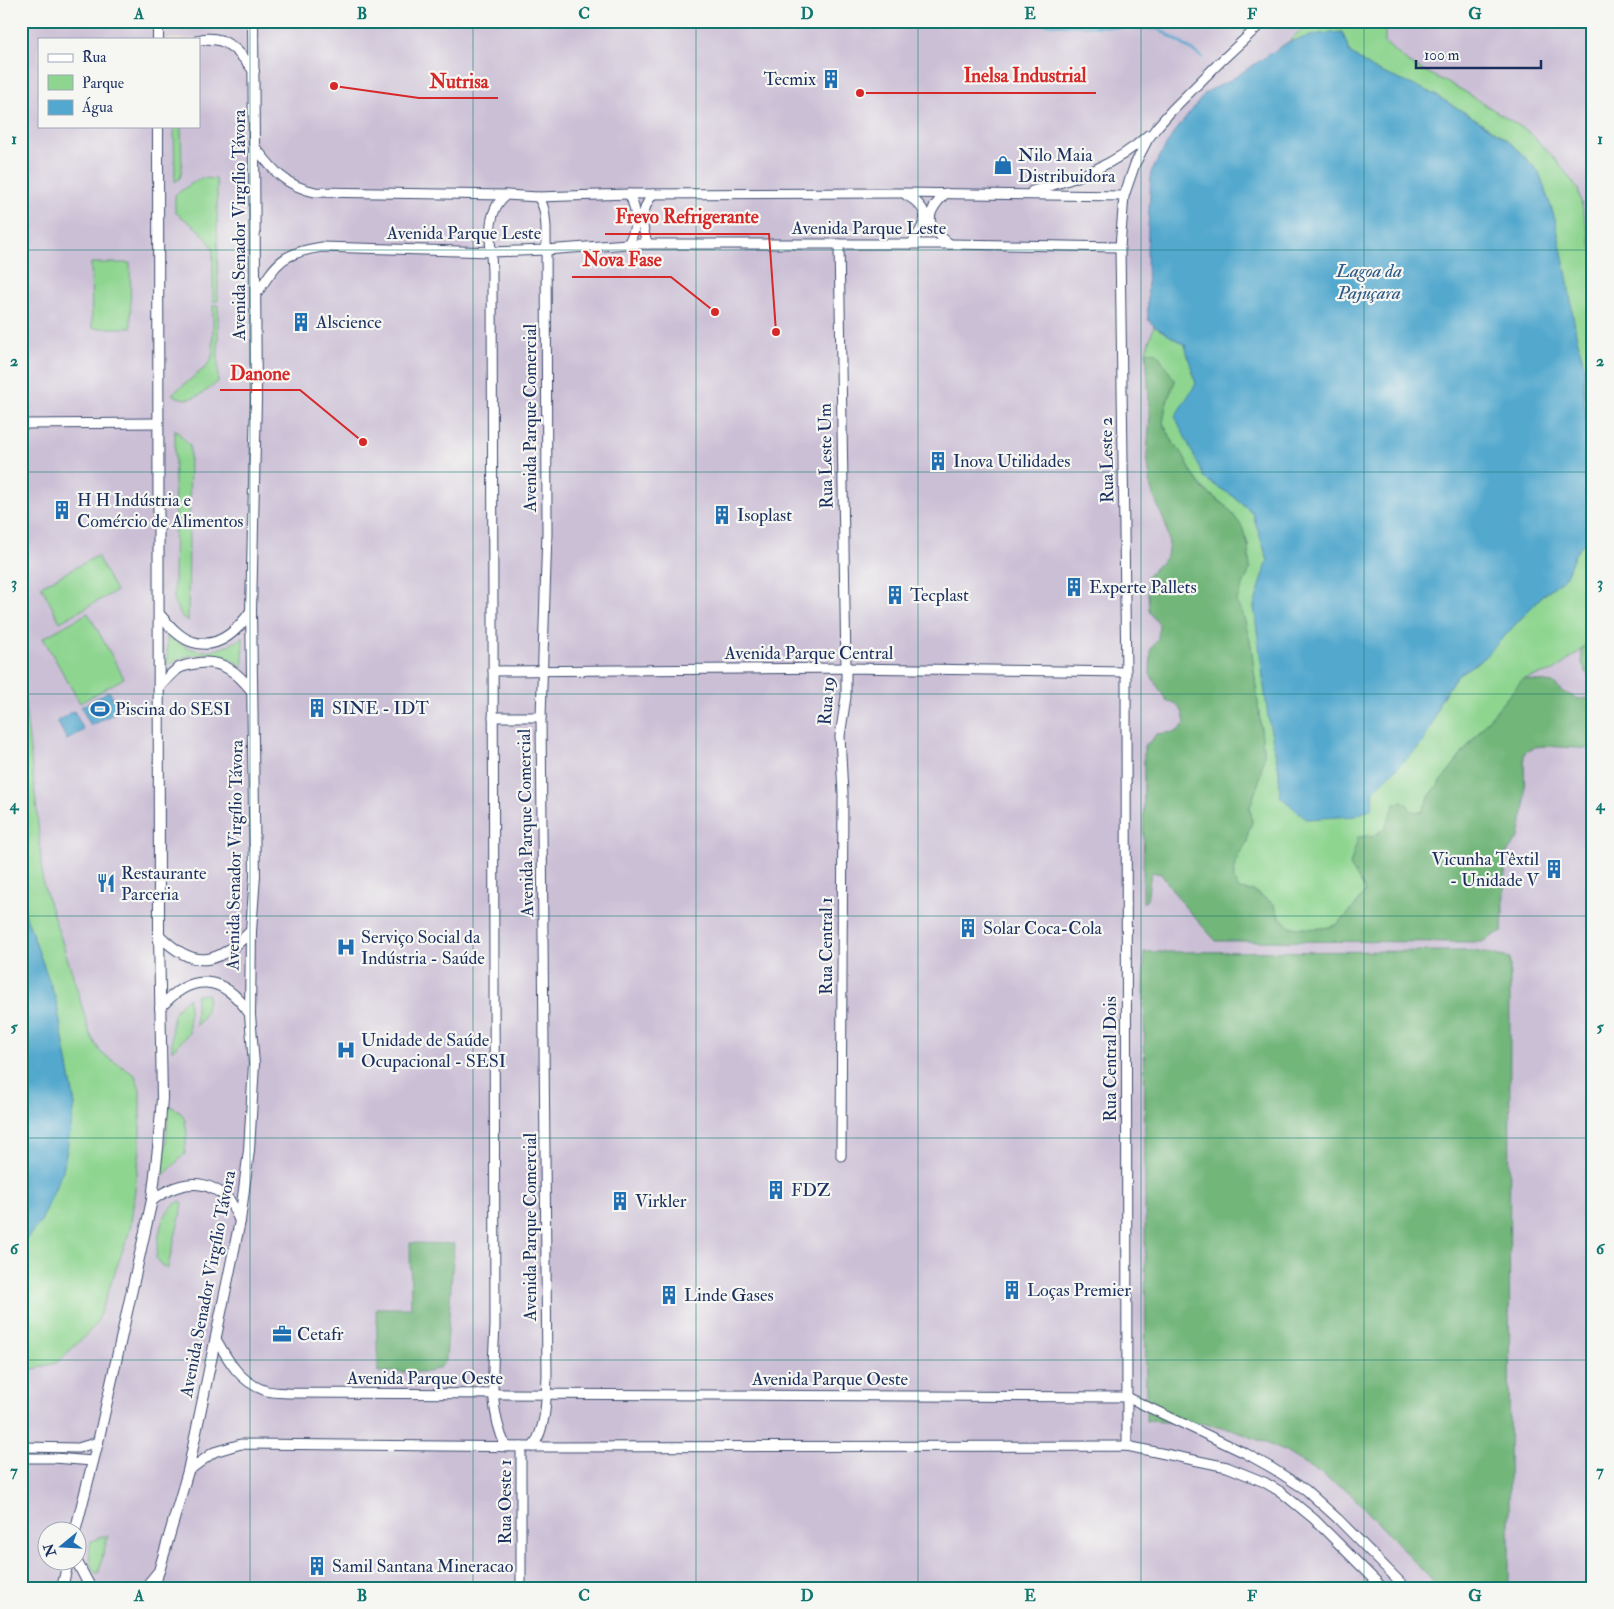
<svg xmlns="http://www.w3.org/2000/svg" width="1614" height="1609" viewBox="0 0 1614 1609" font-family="'IM FELL Double Pica',serif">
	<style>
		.industrial { fill: #cbbfd5; fill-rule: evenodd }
		.green { fill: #8ed590; stroke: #548277 }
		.forest { fill: #72b67a; stroke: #46726c }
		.water { fill: #52a8ce; stroke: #366c96 }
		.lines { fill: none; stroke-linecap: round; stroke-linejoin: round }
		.stream { stroke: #52a8ce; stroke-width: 2.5 }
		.minor-casing { stroke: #3b4a6d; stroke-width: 11 }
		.major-casing { stroke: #3b4a6d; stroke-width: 12 }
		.minor { stroke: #fff; stroke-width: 9 }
		.major { stroke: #fff; stroke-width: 10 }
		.grid { fill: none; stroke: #0f766e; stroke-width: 1; stroke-opacity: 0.55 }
		.labels { text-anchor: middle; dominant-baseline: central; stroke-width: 4.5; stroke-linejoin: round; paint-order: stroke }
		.poi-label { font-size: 18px; fill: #1b2f5e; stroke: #f6f6f2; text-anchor: start }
		.street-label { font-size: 18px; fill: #1b2f5e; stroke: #f6f6f2 }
		.water-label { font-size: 19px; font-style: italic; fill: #2e5985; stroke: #f6f6f2 }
		.leader { fill: none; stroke: #d62828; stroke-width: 2 }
		.callout-dot { fill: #d62828; stroke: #f6f6f2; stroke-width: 2 }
		.callout-label { font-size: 19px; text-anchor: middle; font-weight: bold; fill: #d62828; stroke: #f6f6f2; stroke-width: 4.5; stroke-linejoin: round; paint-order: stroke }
		.neatline { fill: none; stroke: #0f766e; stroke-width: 2 }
		.grid-label { font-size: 16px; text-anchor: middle; font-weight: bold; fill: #0f766e }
	</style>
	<rect width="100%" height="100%" fill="#f6f6f2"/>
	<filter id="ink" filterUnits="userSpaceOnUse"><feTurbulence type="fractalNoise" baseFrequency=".02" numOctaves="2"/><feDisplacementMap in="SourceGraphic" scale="10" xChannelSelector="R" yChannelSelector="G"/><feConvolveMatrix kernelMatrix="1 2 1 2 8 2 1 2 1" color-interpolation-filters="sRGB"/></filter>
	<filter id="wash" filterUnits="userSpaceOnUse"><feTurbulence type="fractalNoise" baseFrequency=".0096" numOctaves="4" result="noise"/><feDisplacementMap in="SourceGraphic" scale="20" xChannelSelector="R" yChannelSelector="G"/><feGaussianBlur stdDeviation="1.12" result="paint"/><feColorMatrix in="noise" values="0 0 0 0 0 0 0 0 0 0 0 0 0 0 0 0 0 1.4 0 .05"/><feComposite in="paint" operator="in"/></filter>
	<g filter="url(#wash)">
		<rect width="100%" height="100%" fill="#eee0c2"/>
		<!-- industrial -->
		<path class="industrial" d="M21 21H1593V1588H21ZM39 39H199V126H39ZM48 1532H78V1562H48Z"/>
		<!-- green -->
		<g class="green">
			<path d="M1323 21H1385V43L1409 63 1462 90 1529 132 1558 162 1578 189 1593 253V442L1587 427 1584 397V365L1575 329 1568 282 1555 219 1539 172 1509 141 1474 118 1430 92 1373 69 1351 54 1342 32 1319 34 1288 42 1301 30Z"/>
			<path d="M174 126H181L182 170 180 178 175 182Z"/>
			<path d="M202 178 216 179 217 184 218 301H213V250C207 233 189 223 175 212V195L197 180Z"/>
			<path d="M91 263H130L131 328H92Z"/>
			<path d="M213 305H218V382C203 393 191 406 172 394L206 367 211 359 213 354Z"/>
			<path d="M1154 326 1185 345 1196 384 1205 479 1233 496 1252 512 1268 561 1254 606 1268 717 1279 770 1280 796 1374 790 1432 724 1440 701 1457 675 1483 659 1543 595 1565 578 1575 554 1586 540 1593 512V635L1581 650 1554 671 1523 679 1488 720 1429 797 1422 812 1392 814 1385 827 1354 854 1350 865C1354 874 1363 883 1365 892 1357 903 1348 916 1337 924 1326 931 1303 928 1290 927L1279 916 1274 904 1253 891 1238 889 1233 877 1238 856 1247 842 1248 833 1252 822 1250 807 1259 781 1264 755 1251 645 1243 614 1235 602 1250 569 1248 545 1242 527 1229 509 1204 489 1192 473 1183 455 1174 444 1163 423 1166 404 1175 381 1166 368 1146 351Z"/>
			<path d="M175 429 190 446 188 621 182 617 174 603Z"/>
			<path d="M97 556 116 591 60 622 41 586Z"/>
			<path d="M88 613 124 678 80 703 43 638Z"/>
			<path d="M167 635C194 656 215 655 243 637V667C220 649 191 650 167 666Z"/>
			<path d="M21 668 37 812 43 884 71 969 90 1034 101 1053 135 1075 140 1089V1149L130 1230 96 1325 58 1362 34 1369 21 1372V1246L41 1221 63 1170 75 1105 56 1000 23 908 21 899V766L24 755 21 727Z"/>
			<path d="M208 994C207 1008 206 1016 196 1026V995Z"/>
			<path d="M189 998V1033L172 1051C172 1031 168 1009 189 998Z"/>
			<path d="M169 1105 180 1112 184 1117 187 1132 185 1154 163 1176Z"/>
			<path d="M181 1201 183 1204 167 1270 156 1258C159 1237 159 1210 181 1201Z"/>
			<path d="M108 1535 98 1575C89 1566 88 1554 91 1541Z"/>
		</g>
		<!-- forest -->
		<g class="forest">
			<path d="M1146 351 1157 353 1175 381 1166 404 1163 423 1174 444 1183 455 1192 473 1203 489 1229 509 1242 527 1248 545 1250 569 1236 602 1243 614 1251 645 1264 755 1259 781 1250 807 1252 822 1248 833 1247 842 1238 856 1233 877 1238 889 1253 891 1274 904 1279 916 1290 927C1303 928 1326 931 1337 924 1348 916 1357 903 1365 892 1363 882 1354 875 1350 865L1358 837 1377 835 1385 827 1395 804 1402 801 1408 805 1411 811 1422 812 1429 797 1488 720 1523 679 1553 683 1562 691 1578 699 1593 698V749L1545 746 1535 747 1524 753 1525 805 1519 837 1506 854 1502 931 1482 942 1216 941 1185 907 1161 874 1151 872 1147 900 1143 903 1144 746 1152 740 1156 734 1176 732 1185 724 1183 713 1176 704 1166 700 1150 674 1151 649 1158 639 1159 625 1149 611 1147 577 1167 556 1169 544 1166 526 1151 489 1147 454 1150 416Z"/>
			<path d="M1593 635V686L1582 663 1581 650Z"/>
			<path d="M1474 951 1510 958 1509 1588H1439L1349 1492 1284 1451 1232 1429 1207 1424 1146 1421 1144 952Z"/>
			<path d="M410 1243 454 1244 446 1361 439 1368 429 1372H378L376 1308H411Z"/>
		</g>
		<!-- water -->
		<g class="water">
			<path d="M1342 32 1351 54 1373 69 1430 92 1474 118 1509 141 1539 172 1555 219 1568 282 1575 329 1584 365V397L1587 427 1593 442V512L1586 540 1575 554 1565 578 1543 595 1483 659 1457 675 1440 701 1432 724 1422 744 1374 790 1372 808 1355 816 1306 819 1280 796 1279 770 1268 717 1254 606 1268 560 1252 512 1233 496 1205 479 1175 416 1196 384 1185 345 1154 326 1148 319 1147 249 1151 172 1171 137 1206 92 1229 81 1288 42 1319 34Z"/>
			<path d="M109 691 120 710 91 726 81 707Z"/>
			<path d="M74 711 84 730 67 740 57 721Z"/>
			<path d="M21 899 23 908 56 1000 75 1105 63 1170 41 1221 21 1246Z"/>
		</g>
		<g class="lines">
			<!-- stream -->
			<path class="stream" d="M1039 21 1043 24 1159 29 1202 57"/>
		</g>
	</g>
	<g filter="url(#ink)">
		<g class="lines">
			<!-- minor casing -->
			<g class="minor-casing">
				<g id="minor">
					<path d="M255 147C273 170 285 186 315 192L506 195 538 197 629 194 903 193 1124 196"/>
					<path d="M1032 191C1074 180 1116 165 1148 135"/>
					<path d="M946 193C923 215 926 226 950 244"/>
					<path d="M906 195C933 210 927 223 911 244"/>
					<path d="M628 244C638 227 638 211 629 194"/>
					<path d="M648 244C640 226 641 209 653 194"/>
					<path d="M839 244 846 668V697L840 736 843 793 841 1156"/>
					<path d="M256 295C277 262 282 253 322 247L492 252 545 250 628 244H950L1120 247"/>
					<path d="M21 424 158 423"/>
					<path d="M493 671 846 668 1126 672"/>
					<path d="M493 717H541"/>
					<path d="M216 1339C228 1360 239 1381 264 1390 271 1393 280 1392 287 1393L1127 1397 1245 1453 1272 1468 1306 1490 1338 1519 1406 1588"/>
					<path d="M1127 1446 1126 672 1120 247 1124 196 1135 164 1148 139 1157 127 1172 110 1220 62 1264 21"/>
					<path d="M21 1447 78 1448 98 1442"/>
					<path d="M506 1447C488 1409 493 1366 495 1326L492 271C491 247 484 212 506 195"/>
					<path d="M533 1447C547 1425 546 1400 547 1375L541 717 547 533 546 227C545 216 545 206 538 197"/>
					<path d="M21 1458H54L93 1461"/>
					<path d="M188 1471 214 1452 241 1444 533 1447 1127 1446 1227 1467 1264 1482 1281 1492 1314 1519 1383 1588"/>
					<path d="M155 1588 159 1571"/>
					<path d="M521 1588V1447"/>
				</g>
			</g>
			<!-- major casing -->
			<g class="major-casing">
				<g id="major">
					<path d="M158 21V39"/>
					<path d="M199 40C225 34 240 52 254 71"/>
					<path d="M159 614C168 624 179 638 193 642 219 650 238 630 251 611"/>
					<path d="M159 687C165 681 172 672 179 668 185 665 193 664 199 663 223 660 238 673 252 691"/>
					<path d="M159 935C195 971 217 965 251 931"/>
					<path d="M160 1008C191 972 223 974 250 1014"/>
					<path d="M152 1200C171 1187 192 1178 214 1189 220 1192 225 1195 229 1200 234 1207 237 1215 240 1221"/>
					<path d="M75 1532 98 1442 152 1200 158 1148 162 1098 159 935 158 126"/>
					<path d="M77 1562 88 1583 92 1588"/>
					<path d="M62 1588 68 1562"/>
					<path d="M145 1588 159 1571 188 1471 240 1221 249 1150 254 1064 250 1015 251 931 255 876 251 611 256 399 253 21"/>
				</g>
			</g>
			<!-- minor -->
			<use href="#minor" class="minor"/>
			<!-- major -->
			<use href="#major" class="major"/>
		</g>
	</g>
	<!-- grid -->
	<path class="grid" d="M250 21V1588M473 21V1588M696 21V1588M918 21V1588M1141 21V1588M1364 21V1588M21 250H1593M21 472H1593M21 694H1593M21 916H1593M21 1138H1593M21 1360H1593"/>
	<!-- icons -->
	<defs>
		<g id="building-bare" transform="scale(1.5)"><path d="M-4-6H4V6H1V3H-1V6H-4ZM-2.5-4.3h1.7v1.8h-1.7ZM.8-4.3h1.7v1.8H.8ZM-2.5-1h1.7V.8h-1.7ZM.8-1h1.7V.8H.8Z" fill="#1f6fb2" stroke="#f6f6f2" stroke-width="2.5" paint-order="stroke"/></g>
		<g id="shop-bare" transform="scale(1.5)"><path d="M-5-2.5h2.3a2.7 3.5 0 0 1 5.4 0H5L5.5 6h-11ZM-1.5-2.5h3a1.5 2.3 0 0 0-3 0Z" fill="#1f6fb2" stroke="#f6f6f2" stroke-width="2.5" paint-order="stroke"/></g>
		<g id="stadium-bare" transform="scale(1.5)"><path d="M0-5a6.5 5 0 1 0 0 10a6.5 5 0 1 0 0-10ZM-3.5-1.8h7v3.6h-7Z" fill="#1f6fb2" stroke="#f6f6f2" stroke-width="2.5" paint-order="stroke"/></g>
		<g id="restaurant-bare" transform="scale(1.5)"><path d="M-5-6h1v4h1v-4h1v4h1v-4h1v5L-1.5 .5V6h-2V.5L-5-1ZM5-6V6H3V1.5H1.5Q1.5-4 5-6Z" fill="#1f6fb2" stroke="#f6f6f2" stroke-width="2.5" paint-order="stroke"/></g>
		<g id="hospital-bare" transform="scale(1.5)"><path d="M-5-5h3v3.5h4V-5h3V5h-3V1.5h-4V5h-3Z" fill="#1f6fb2" stroke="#f6f6f2" stroke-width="2.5" paint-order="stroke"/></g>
		<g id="office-bare" transform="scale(1.5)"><path d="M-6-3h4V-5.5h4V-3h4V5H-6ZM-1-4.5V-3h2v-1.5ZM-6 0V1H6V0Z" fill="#1f6fb2" stroke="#f6f6f2" stroke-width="2.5" paint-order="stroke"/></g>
	</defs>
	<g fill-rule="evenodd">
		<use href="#building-bare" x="831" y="79"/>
		<use href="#shop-bare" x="1003" y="165"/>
		<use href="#building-bare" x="301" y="322"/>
		<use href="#building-bare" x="938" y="461"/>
		<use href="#building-bare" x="62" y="510"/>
		<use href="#building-bare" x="722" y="515"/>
		<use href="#building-bare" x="1074" y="587"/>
		<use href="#building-bare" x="895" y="595"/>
		<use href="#building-bare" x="317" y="708"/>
		<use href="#stadium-bare" x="100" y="709"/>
		<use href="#building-bare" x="1554" y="869"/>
		<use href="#restaurant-bare" x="106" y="883"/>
		<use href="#building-bare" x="968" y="928"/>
		<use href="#hospital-bare" x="346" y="947"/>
		<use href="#hospital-bare" x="346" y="1050"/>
		<use href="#building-bare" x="776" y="1190"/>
		<use href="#building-bare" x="620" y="1201"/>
		<use href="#building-bare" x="1012" y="1290"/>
		<use href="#building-bare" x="669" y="1295"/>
		<use href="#office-bare" x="282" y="1334"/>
		<use href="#building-bare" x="317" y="1566"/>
	</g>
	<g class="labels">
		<!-- poi labels -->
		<g class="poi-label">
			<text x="816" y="79" text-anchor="end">Tecmix</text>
			<text x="1018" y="155">Nilo Maia<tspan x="1018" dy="21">Distribuidora</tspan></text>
			<text x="316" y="322">Alscience</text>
			<text x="953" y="461">Inova Utilidades</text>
			<text x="77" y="500">H H Indústria e<tspan x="77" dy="21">Comércio de Alimentos</tspan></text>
			<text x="737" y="515">Isoplast</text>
			<text x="1089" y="587">Experte Pallets</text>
			<text x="910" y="595">Tecplast</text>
			<text x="332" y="708">SINE - IDT</text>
			<text x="115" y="709">Piscina do SESI</text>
			<text x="1539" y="859" text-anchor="end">Vicunha Têxtil<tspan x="1539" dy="21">- Unidade V</tspan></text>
			<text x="121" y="873">Restaurante<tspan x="121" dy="21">Parceria</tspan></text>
			<text x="983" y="928">Solar Coca-Cola</text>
			<text x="361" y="937">Serviço Social da<tspan x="361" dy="21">Indústria - Saúde</tspan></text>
			<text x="361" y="1040">Unidade de Saúde<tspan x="361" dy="21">Ocupacional - SESI</tspan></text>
			<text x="791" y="1190">FDZ</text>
			<text x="635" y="1201">Virkler</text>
			<text x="1027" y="1290">Loças Premier</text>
			<text x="684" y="1295">Linde Gases</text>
			<text x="297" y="1334">Cetafr</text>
			<text x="332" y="1566">Samil Santana Mineracao</text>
		</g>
		<!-- street labels -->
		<g class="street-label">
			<text transform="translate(239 225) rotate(-90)">Avenida Senador Virgílio Távora</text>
			<text x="869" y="228">Avenida Parque Leste</text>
			<text x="464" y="233">Avenida Parque Leste</text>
			<text transform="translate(530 418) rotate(-90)">Avenida Parque Comercial</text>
			<text transform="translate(826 456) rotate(-91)">Rua Leste Um</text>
			<text transform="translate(1107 460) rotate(-91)">Rua Leste 2</text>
			<text x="809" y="653">Avenida Parque Central</text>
			<text transform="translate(827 701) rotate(-85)">Rua 19</text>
			<text transform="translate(526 823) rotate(-91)">Avenida Parque Comercial</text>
			<text transform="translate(235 855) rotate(-89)">Avenida Senador Virgílio Távora</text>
			<text transform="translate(826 946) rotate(-90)">Rua Central 1</text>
			<text transform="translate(1110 1059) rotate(-90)">Rua Central Dois</text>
			<text transform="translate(530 1227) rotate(-90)">Avenida Parque Comercial</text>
			<text transform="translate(208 1284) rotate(-79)">Avenida Senador Virgílio Távora</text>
			<text x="425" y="1378">Avenida Parque Oeste</text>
			<text x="830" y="1379">Avenida Parque Oeste</text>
			<text transform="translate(505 1502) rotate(-90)">Rua Oeste 1</text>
		</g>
		<!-- water labels -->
		<g class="water-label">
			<text x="1369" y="271">Lagoa da<tspan x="1369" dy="22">Pajuçara</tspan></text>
		</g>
	</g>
	<!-- callouts -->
	<path class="leader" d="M860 93L953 93H1096M334 86L419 98H498M776 332L769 234H605M715 312L671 277H572M363 442L300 390H220"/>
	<g class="callout-dot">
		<circle cx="860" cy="93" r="5"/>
		<circle cx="334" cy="86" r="5"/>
		<circle cx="776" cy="332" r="5"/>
		<circle cx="715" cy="312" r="5"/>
		<circle cx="363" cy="442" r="5"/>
	</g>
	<g class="callout-label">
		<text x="1025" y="82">Inelsa Industrial</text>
		<text x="459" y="88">Nutrisa</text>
		<text x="687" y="223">Frevo Refrigerante</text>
		<text x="622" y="266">Nova Fase</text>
		<text x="260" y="380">Danone</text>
	</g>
	<!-- margin -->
	<rect width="1614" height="1609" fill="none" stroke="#f6f6f2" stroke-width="55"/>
	<!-- legend -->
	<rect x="38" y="38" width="162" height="90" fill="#f6f6f2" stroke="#9ea6b7"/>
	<rect x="48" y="54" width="25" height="8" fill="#ffffff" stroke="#9ea6b7"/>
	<text x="82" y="62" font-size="15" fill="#1b2f5e">Rua</text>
	<rect x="48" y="75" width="25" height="15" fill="#8ed590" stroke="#9ea6b7"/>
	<text x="82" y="88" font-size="15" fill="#1b2f5e">Parque</text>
	<rect x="48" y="100" width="25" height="15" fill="#52a8ce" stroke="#9ea6b7"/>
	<text x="82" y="112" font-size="15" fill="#1b2f5e">Água</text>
	<!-- north arrow -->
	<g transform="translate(62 1546) rotate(252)"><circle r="24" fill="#f6f6f2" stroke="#9ea6b7"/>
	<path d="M0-4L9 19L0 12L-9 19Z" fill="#1f6fb2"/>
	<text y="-8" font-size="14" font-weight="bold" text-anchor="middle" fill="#1b2f5e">N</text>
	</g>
	<!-- scale -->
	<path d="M1416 60v8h125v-8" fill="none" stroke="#1b2f5e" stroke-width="2.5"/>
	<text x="1424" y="60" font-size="15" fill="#1b2f5e" stroke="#f6f6f2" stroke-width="4" paint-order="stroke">100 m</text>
	<rect x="28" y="28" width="1558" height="1554" class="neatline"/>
	<g class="grid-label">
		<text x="139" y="19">A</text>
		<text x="362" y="19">B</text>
		<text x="584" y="19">C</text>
		<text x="807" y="19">D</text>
		<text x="1030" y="19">E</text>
		<text x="1252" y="19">F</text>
		<text x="1475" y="19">G</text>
		<text x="14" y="144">1</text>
		<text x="1600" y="144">1</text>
		<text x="14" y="366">2</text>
		<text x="1600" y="366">2</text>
		<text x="14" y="588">3</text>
		<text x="1600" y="588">3</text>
		<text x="14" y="810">4</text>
		<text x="1600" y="810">4</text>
		<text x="14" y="1032">5</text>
		<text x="1600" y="1032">5</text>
		<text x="14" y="1254">6</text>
		<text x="1600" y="1254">6</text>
		<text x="14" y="1476">7</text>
		<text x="1600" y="1476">7</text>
		<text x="139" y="1601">A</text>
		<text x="362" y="1601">B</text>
		<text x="584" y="1601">C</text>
		<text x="807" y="1601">D</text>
		<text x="1030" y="1601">E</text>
		<text x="1252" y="1601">F</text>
		<text x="1475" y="1601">G</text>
	</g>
</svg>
